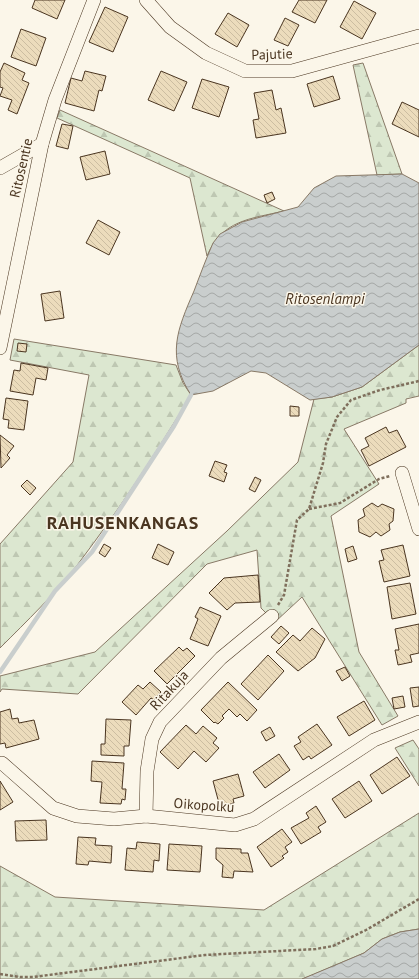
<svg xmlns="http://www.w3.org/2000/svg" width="419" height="979" viewBox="0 0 419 979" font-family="'PT Sans',sans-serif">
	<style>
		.forest { fill: url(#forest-firs); stroke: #887966 }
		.water { fill: url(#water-waves); stroke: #887966 }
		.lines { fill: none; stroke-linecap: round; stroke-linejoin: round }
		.stream { stroke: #c9cecd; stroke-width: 4.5 }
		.building { fill: url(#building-back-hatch); stroke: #4a3520 }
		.minor-casing { stroke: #4a3520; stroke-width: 14 }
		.path { stroke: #7f6f5c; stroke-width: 2.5; stroke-dasharray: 3 2; stroke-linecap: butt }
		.minor { stroke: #fbf6e9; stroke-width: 13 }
		.labels { text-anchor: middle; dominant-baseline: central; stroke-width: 3; stroke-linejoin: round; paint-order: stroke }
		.street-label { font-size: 14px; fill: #4a3520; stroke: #fbf6e9 }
		.water-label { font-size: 15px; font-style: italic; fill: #4a3520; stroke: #fbf6e9 }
		.district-label { font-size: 18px; font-weight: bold; letter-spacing: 1px; fill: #4a3520; stroke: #fbf6e9 }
	</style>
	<defs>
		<pattern id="forest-firs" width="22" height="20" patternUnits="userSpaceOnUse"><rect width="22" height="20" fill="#dce7d0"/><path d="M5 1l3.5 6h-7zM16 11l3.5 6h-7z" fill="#bec7b2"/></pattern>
		<pattern id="water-waves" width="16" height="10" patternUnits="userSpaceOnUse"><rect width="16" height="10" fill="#c9cecd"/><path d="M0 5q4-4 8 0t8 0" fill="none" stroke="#a5a8a6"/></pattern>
		<pattern id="building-back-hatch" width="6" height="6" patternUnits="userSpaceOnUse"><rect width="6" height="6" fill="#ecdcbc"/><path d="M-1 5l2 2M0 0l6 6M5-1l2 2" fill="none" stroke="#ccbda1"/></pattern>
	</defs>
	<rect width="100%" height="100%" fill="#fbf6e9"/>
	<!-- forest -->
	<g class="forest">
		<path d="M363 63 402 174 377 175 353 65Z"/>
		<path d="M60 110 284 211C250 219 222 220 207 256L190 178 57 118Z"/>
		<path d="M14 339 176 365 183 383 191 395C156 453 119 510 78 564 55 594 27 621 0 648V544L73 462 89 375 10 360Z"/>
		<path d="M419 345V396L406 399V403L344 429 379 484 331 516 359 652 398 716 382 725 302 597 275 622 261 608 257 550 207 564 78 694 2 689 0 692V676L95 652 227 531 298 462 314 399 332 397 362 387Z"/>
		<path d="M413 740 419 749V786L395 748Z"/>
		<path d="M419 813V929L400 932 382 939 364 953 310 976 302 979H0V866L55 897 264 910Z"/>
	</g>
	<!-- water -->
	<g class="water">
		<path d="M402 174 419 183V345L362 387 332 397 310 400 266 373 251 371 213 391 191 395C166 356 177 330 194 291 200 275 206 259 213 243L220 234 242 222 298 207 314 188 336 176Z"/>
		<path d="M419 929V979H302L364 953 382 939 400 932Z"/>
	</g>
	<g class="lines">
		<!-- stream -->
		<path class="stream" d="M0 672 55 591 92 552 174 426 191 395"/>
	</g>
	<!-- building -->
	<g class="building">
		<path d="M35 0H65L57 19 32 8Z"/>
		<path d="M299 0H327L315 23 292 12Z"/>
		<path d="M354 1 376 13 362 39 340 27Z"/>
		<path d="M105 7 128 17 113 52 89 42Z"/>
		<path d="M228 13 249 25 237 47 215 34Z"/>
		<path d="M285 18 299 25 288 46 274 40Z"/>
		<path d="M21 29 46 38 36 66 11 57Z"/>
		<path d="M4 63 25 73 22 80 29 83 17 114 8 110 12 100 0 96 3 88 0 87V72Z"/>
		<path d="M85 71 106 76 102 91 99 90 94 111 65 103 71 78 82 81Z"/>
		<path d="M161 71 187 82 174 111 148 100Z"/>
		<path d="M333 76 340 99 314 107 307 84Z"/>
		<path d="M202 79 229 87 219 117 192 108Z"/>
		<path d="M272 90 276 110 281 108 286 133 256 138 253 120 259 119 254 93Z"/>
		<path d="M402 102 419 110V137L392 124Z"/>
		<path d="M62 124 73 126 68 149 56 146Z"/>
		<path d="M105 151 110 174 86 180 80 157Z"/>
		<path d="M272 192 275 199 267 203 264 195Z"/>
		<path d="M98 220 120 232 109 255 86 243Z"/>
		<path d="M60 291 64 318 45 321 41 294Z"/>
		<path d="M18 343 27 344 26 352 17 351Z"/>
		<path d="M21 363 48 368 46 380 36 378 33 395 10 391 14 370 20 371Z"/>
		<path d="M6 398 28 401 24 430 8 428 9 420 3 419Z"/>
		<path d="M290 406 299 407V416H290Z"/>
		<path d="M386 427 389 433 397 430 406 447 369 466 361 450 369 446 365 438Z"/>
		<path d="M0 435 14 446 7 455 10 458 1 468Z"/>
		<path d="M215 461 227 465 224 472 227 473 224 482 209 476Z"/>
		<path d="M255 477 261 480 255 492 249 489Z"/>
		<path d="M27 480 36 488 30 495 21 486Z"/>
		<path d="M372 503 378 507 382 504 394 509 393 521 389 524 390 530 381 536 376 532 370 537 359 532 358 520 365 516 363 509Z"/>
		<path d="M104 544 111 548 105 557 99 553Z"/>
		<path d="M158 544 174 552 168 565 152 558Z"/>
		<path d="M403 545 410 576 384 582 379 561 384 560 381 550Z"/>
		<path d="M353 546 357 559 348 562 345 549Z"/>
		<path d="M258 575 260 602 235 603 227 610 209 593 224 578Z"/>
		<path d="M410 583 416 614 392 619 387 587Z"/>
		<path d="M200 607 221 616 208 646 190 639 198 619 195 617Z"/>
		<path d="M419 624V653L410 655 412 662 398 665 395 650H399L395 629Z"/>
		<path d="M281 626 289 633 279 644 271 637Z"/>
		<path d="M312 628 325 639 315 658 298 671 276 652 293 635 300 641Z"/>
		<path d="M179 647 183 651 187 648 195 656 167 684 154 671Z"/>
		<path d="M268 655 284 671 258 700 241 684Z"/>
		<path d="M345 667 350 676 342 681 336 671Z"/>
		<path d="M150 682 161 692 154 700 151 698 136 715 122 702 138 685 143 689Z"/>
		<path d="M228 682 257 710 247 721 240 714 237 717 229 709 222 716 224 718 218 724 215 722 214 723 201 710Z"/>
		<path d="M419 687V706L413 707 410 688Z"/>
		<path d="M403 696 405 707 394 709 392 698Z"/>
		<path d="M364 701 375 720 349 736 337 717Z"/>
		<path d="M10 709 12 719 18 718 19 723 34 720 39 739 6 748 5 743 0 744V712Z"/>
		<path d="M106 719 131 720 129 746H124V756L101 755V744H105Z"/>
		<path d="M317 724 332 745 311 759 309 756 303 760 294 746 301 742 298 737Z"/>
		<path d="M186 725 196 734 203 726 217 738 213 743 219 748 206 762 194 751 178 769 160 752Z"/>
		<path d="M270 727 275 736 266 741 261 732Z"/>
		<path d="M279 754 290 770 265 788 253 772Z"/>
		<path d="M397 757 410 776 382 794 370 775Z"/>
		<path d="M92 761 124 763 122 789H126L125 800 122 799 121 804 100 803 102 782 91 781Z"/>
		<path d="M238 774 244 796 233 799 234 803 220 807 213 781Z"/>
		<path d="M0 781 13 802 0 810Z"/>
		<path d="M359 781 372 801 345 818 332 799Z"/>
		<path d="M316 806 326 822 318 827 321 832 301 844 291 828 309 818 306 813Z"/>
		<path d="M46 820 47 840 16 841 15 821Z"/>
		<path d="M282 829 292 842 285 847 288 852 282 856 284 858 271 867 257 847Z"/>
		<path d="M78 837 96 838 95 845 112 846 111 863 89 861 88 865 76 864Z"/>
		<path d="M137 842 160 844 159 861 154 860 153 872 125 870 127 848 136 849Z"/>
		<path d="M169 844 202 846 200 872 167 870Z"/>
		<path d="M216 848 241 849V853H248L253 872 234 871 233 878 222 877 223 865 216 859Z"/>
	</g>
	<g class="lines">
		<!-- minor casing -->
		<g class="minor-casing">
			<g id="minor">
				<path d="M146 0 170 27 206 53 245 71H292L419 36"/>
				<path d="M0 168 42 144"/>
				<path d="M0 348 42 144 55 100 94 0"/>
				<path d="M402 473 419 529"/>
				<path d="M2 763 53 808 77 816 114 819 146 816 235 825 254 819 374 740 419 722"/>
				<path d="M146 816 147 771 152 739 160 722 221 658 272 616"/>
			</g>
		</g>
		<!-- path -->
		<g class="path">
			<path d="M309 509 340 503 379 479 390 476"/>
			<path d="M278 605 284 595 297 520 309 509 323 463 326 444 337 417 351 400 380 390 419 381"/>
			<path d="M0 974 20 977H33L205 955 316 949 333 946 366 930 419 899"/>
		</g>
		<!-- minor -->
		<use href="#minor" class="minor"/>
	</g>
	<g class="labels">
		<!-- street labels -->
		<g class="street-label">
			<text transform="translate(272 54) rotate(-2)">Pajutie</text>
			<text transform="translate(21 168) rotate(-77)">Ritosentie</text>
			<text transform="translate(169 690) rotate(-47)">Ritakuja</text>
			<text transform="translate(204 805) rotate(4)">Oikopolku</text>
		</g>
		<!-- water labels -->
		<g class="water-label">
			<text x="325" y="298">Ritosenlampi</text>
		</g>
		<!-- district labels -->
		<g class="district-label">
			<text x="123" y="522">RAHUSENKANGAS</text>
		</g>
	</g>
</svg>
